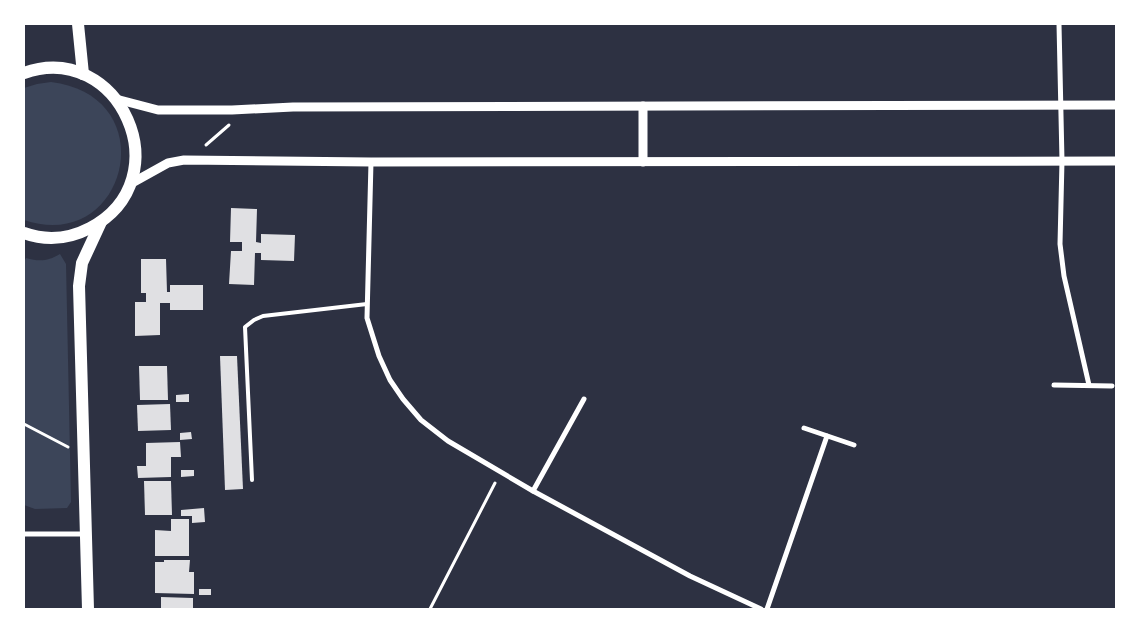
<svg xmlns="http://www.w3.org/2000/svg" width="1140" height="633" viewBox="0 0 1140 633" font-family="'Source Sans 3',sans-serif">
	<style>
		.green { fill: #3c4559 }
		.building { fill: #e0e0e3 }
		.lines { fill: none; stroke-linecap: round; stroke-linejoin: round }
		.path { stroke: #fff; stroke-width: 3 }
		.service { stroke: #fff; stroke-width: 4 }
		.minor { stroke: #fff; stroke-width: 5 }
		.tertiary { stroke: #fff; stroke-width: 9 }
		.primary { stroke: #fff; stroke-width: 12 }
	</style>
	<rect width="100%" height="100%" fill="#2d3142"/>
	<!-- green -->
	<g class="green">
		<path d="M51 82C166 96 127 255 24 220V88L37 84Z"/>
		<path d="M60 254 66 264 71 502 67 508 35 509 24 505V262L26 258C40 262 48 261 60 254Z"/>
	</g>
	<!-- building -->
	<g class="building">
		<path d="M231 208 257 209 256 242 261 243V234L295 235 294 261 261 260V253H255L254 285 229 284 231 251H242V242H230Z"/>
		<path d="M141 259H166L167 292H170V285H203V310H170V303H160V335L135 336V302H146V293H141Z"/>
		<path d="M220 356H237L243 489 225 490Z"/>
		<path d="M139 366H167L168 400H140Z"/>
		<path d="M189 394V402H176V395Z"/>
		<path d="M170 404 171 430 138 431 137 405Z"/>
		<path d="M191 432 192 439 180 440V433Z"/>
		<path d="M180 442 181 457H171V477L138 478 137 466H146V443Z"/>
		<path d="M181 470H194V476L181 477Z"/>
		<path d="M144 481H171L172 515H145Z"/>
		<path d="M204 508 205 522 192 523V516H181V510Z"/>
		<path d="M171 519H189V556H155V530L171 531Z"/>
		<path d="M164 560H190L189 572H194V594L155 593V562H164Z"/>
		<rect x="199" y="589" width="12" height="6"/>
		<path d="M161 597 193 598V609H161Z"/>
	</g>
	<g class="lines">
		<!-- path -->
		<g class="path">
			<path d="M206 145 229 125"/>
			<path d="M24 424 68 447"/>
			<path d="M430 609 495 483"/>
		</g>
		<!-- service -->
		<path class="service" d="M252 480 245 327 254 320 263 316 367 304"/>
		<!-- minor -->
		<g class="minor">
			<path d="M1059 24 1062 161 1060 244 1064 276 1089 385"/>
			<path d="M371 162 367 318 379 356 390 380 403 399 421 420 448 441 533 491 690 576 761 609"/>
			<path d="M1054 385 1112 386"/>
			<path d="M804 428 854 445"/>
			<path d="M533 491 584 399"/>
			<path d="M24 534H86"/>
			<path d="M767 609 827 436"/>
		</g>
		<!-- tertiary -->
		<g class="tertiary">
			<path d="M116 99 158 110H232L293 107 1116 105"/>
			<path d="M643 162V106"/>
			<path d="M132 183 168 163 184 160 371 162 1116 161"/>
		</g>
		<!-- primary -->
		<g class="primary">
			<path d="M78 24 83 74"/>
			<path d="M24 73C119 39 183 179 90 228 69 239 46 241 24 233"/>
			<path d="M88 609 79 286 82 263 101 222"/>
		</g>
	</g>
	<!-- border -->
	<rect width="1140" height="633" fill="none" stroke="#ffffff" stroke-width="50"/>
</svg>
